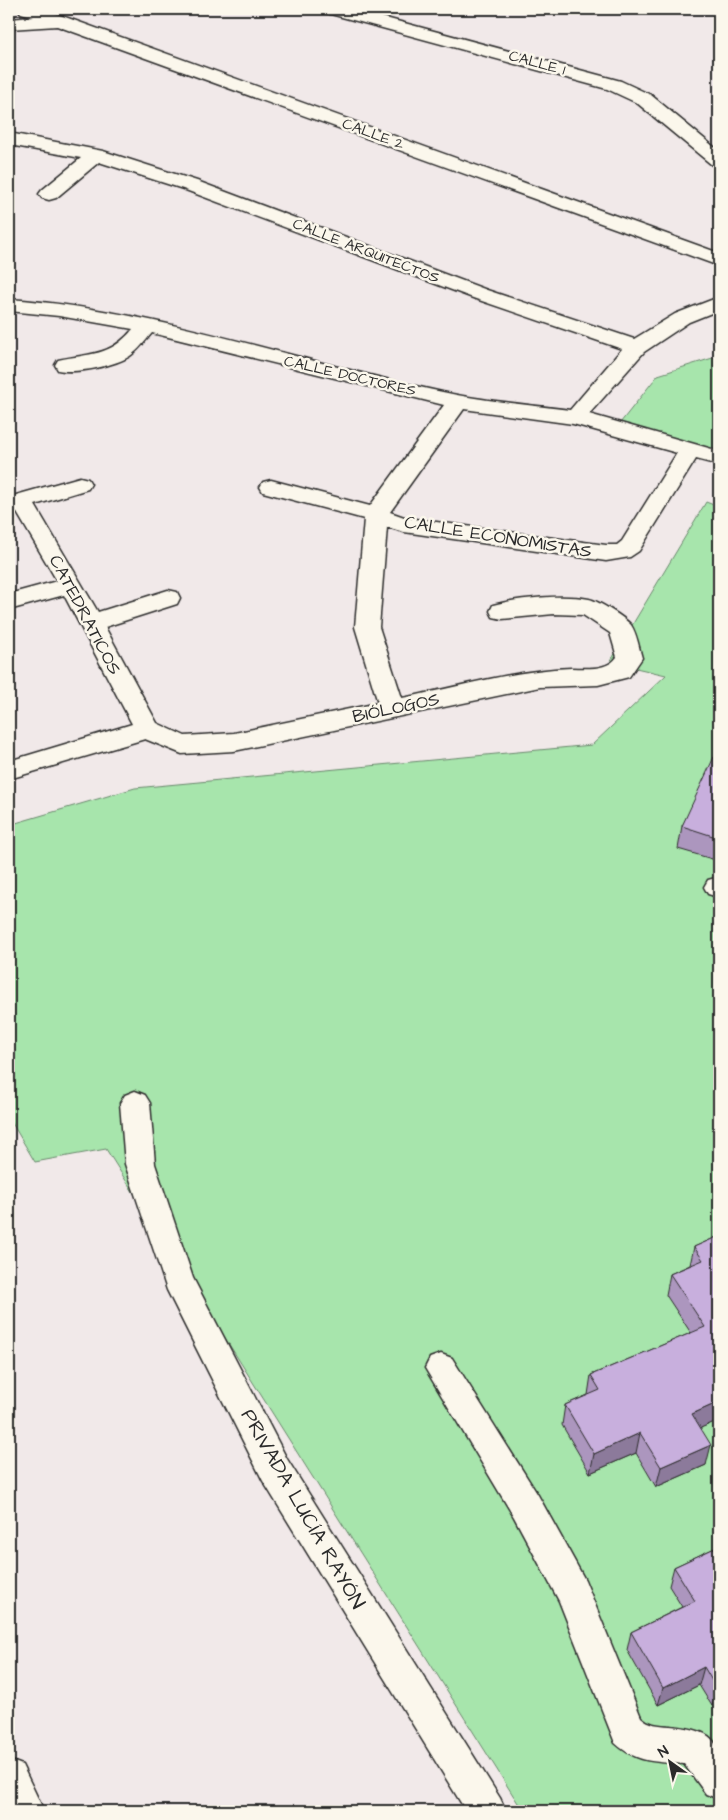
<svg xmlns="http://www.w3.org/2000/svg" width="728" height="1820" viewBox="0 0 728 1820" font-family="'Architects Daughter',sans-serif">
	<style>
		.green { fill: #a7e5ac; stroke: #69886c }
		.lines { fill: none; stroke-linecap: round; stroke-linejoin: round }
		.minor-casing { stroke: #2b2b2b; stroke-width: 3 }
		.minor { fill: #fbf7ec; fill-rule: evenodd }
		.wall { fill: #ac96be; stroke: #2b2b2b }
		.shaded-wall { fill: #8c7a9b; stroke: #2b2b2b }
		.building { fill: #c8afdd; stroke: #2b2b2b }
		.labels { text-anchor: middle; dominant-baseline: central; stroke-width: 5; stroke-linejoin: round; paint-order: stroke }
		.far-street-label { font-size: 15px; fill: #2b2b2b; stroke: #fbf7ec }
		.street-label { font-size: 18px; fill: #2b2b2b; stroke: #fbf7ec }
		.near-street-label { font-size: 21px; fill: #2b2b2b; stroke: #fbf7ec }
	</style>
	<rect width="100%" height="100%" fill="#f1e9e9"/>
	<filter id="ink" filterUnits="userSpaceOnUse"><feTurbulence type="fractalNoise" baseFrequency=".02" numOctaves="2"/><feDisplacementMap in="SourceGraphic" scale="10" xChannelSelector="R" yChannelSelector="G"/><feConvolveMatrix kernelMatrix="1 2 1 2 8 2 1 2 1" color-interpolation-filters="sRGB"/></filter>
	<g filter="url(#ink)">
		<!-- green -->
		<g class="green">
			<path d="M719 356V465L613 432 658 375Z"/>
			<path d="M706 502 719 507V1811H523L106 1149 35 1162 9 1118V825L135 788 592 745 666 675 610 662Z"/>
		</g>
		<g class="lines">
			<!-- minor casing -->
			<g class="minor-casing">
				<g id="minor">
					<path d="M18 9H43L719 253V266L57 26 9 29V19L34 17 21 13Z"/>
					<path d="M324 9H352L621 81 651 95 719 151V167L712 165 637 103 607 89 327 13Z"/>
					<path d="M9 133 103 151 197 181 487 290 634 339 675 314 719 297V310L689 322 644 352 589 414 719 451V465L696 459 639 551 630 557 606 561 404 532 387 527 379 627 402 698C458 687 514 670 571 668 587 668 607 671 617 657L610 633 583 615 554 614 502 619 493 617 490 611 493 605C519 598 563 594 589 599 599 601 625 618 631 625 637 634 639 648 642 658L629 677 598 685 540 687 234 751 182 754 145 739 9 779V761L132 724 64 595 9 610V594L57 581 16 511 9 512V497L80 477 88 479 91 484 88 489 35 505 98 612 168 590 177 592 180 598 177 604 105 627 157 723 185 736 234 733 378 703 355 627 364 519 263 492 260 487 263 482 271 480 370 506 444 405 152 333C145 341 139 350 130 356 115 366 76 374 58 370L55 365 58 360C90 353 110 357 133 329L59 316 9 311V299C162 310 307 365 457 395 494 402 532 405 570 410L622 349 473 298 183 189 99 162 56 198 49 200 42 198 39 194 42 190 81 158 9 145ZM464 409 573 424 677 453 622 541 617 545H606L407 518 390 512Z"/>
					<path d="M719 877V897H718L708 894 704 887 708 880Z"/>
					<path d="M135 1091 145 1095 150 1103 155 1164 193 1278 287 1459 500 1798 506 1811H466L263 1481 167 1290 125 1164 120 1103 125 1095Z"/>
					<path d="M441 1354 452 1358 538 1495 585 1580 641 1717C650 1725 658 1725 670 1726 728 1731 719 1750 719 1799L706 1794 684 1764C655 1761 638 1764 615 1743L559 1601 514 1517 425 1368 430 1358Z"/>
					<path d="M9 1760 22 1765 44 1811H9Z"/>
				</g>
			</g>
			<!-- minor -->
			<use href="#minor" class="minor"/>
		</g>
		<!-- wall -->
		<g class="wall">
			<path d="M719 758V861L678 849 682 826Z"/>
			<path d="M719 1236V1420L700 1428 706 1465 656 1487 636 1453 590 1473 562 1425 565 1405 588 1395 591 1375 691 1333 666 1295 670 1274 690 1265 694 1247Z"/>
			<path d="M719 1546V1703L712 1706 699 1685 658 1705 627 1650 631 1632 682 1607 669 1586 674 1567Z"/>
		</g>
		<!-- shaded-wall -->
		<g class="shaded-wall">
			<path d="M719 1402V1420L687 1434 692 1414Z"/>
			<path d="M640 1433 636 1453 590 1473 594 1454Z"/>
			<path d="M711 1445 706 1465 656 1487 661 1467Z"/>
			<path d="M704 1667 699 1685 658 1705 663 1688Z"/>
			<path d="M719 1688V1703L712 1706 717 1689Z"/>
		</g>
		<!-- building -->
		<g class="building">
			<path d="M714 757 719 758V838L682 826Z"/>
			<path d="M719 1236V1402L692 1414 711 1445 661 1467 640 1433 594 1454 565 1405 600 1390 591 1375 705 1327 670 1274 703 1260 694 1247Z"/>
			<path d="M719 1546V1688L717 1689 704 1667 663 1688 631 1632 695 1601 674 1567Z"/>
		</g>
	</g>
	<g class="labels">
		<!-- far-street labels -->
		<g class="far-street-label">
			<text transform="translate(537 63) rotate(15)">CALLE 1</text>
			<text transform="translate(373 134) rotate(20)">CALLE 2</text>
			<text transform="translate(366 251) rotate(21)">CALLE ARQUITECTOS</text>
			<text transform="translate(350 376) rotate(13)">CALLE DOCTORES</text>
		</g>
		<!-- street labels -->
		<g class="street-label">
			<text transform="translate(498 537) rotate(9)">CALLE ECONOMISTAS</text>
			<text transform="translate(85 615) rotate(62)">CATEDRATICOS</text>
			<text transform="translate(396 708) rotate(-12)">BIÓLOGOS</text>
		</g>
		<!-- near-street labels -->
		<g class="near-street-label">
			<text transform="translate(303 1509) rotate(60)">PRIVADA LUCÍA RAYÓN</text>
		</g>
	</g>
	<!-- margin -->
	<rect width="728" height="1820" fill="none" stroke="#fbf7ec" stroke-width="30"/>
	<rect x="15" y="15" width="698" height="1790" fill="none" stroke="#2b2b2b" stroke-width="2" filter="url(#ink)"/>
	<!-- north arrow -->
	<g transform="translate(670 1762) rotate(327)" stroke="#fbf7ec" stroke-width="4" paint-order="stroke">
	<path d="M0-4L9 19L0 12L-9 19Z" fill="#2b2b2b"/>
	<text y="-8" font-size="14" font-weight="bold" text-anchor="middle" fill="#2b2b2b">N</text>
	</g>
</svg>
